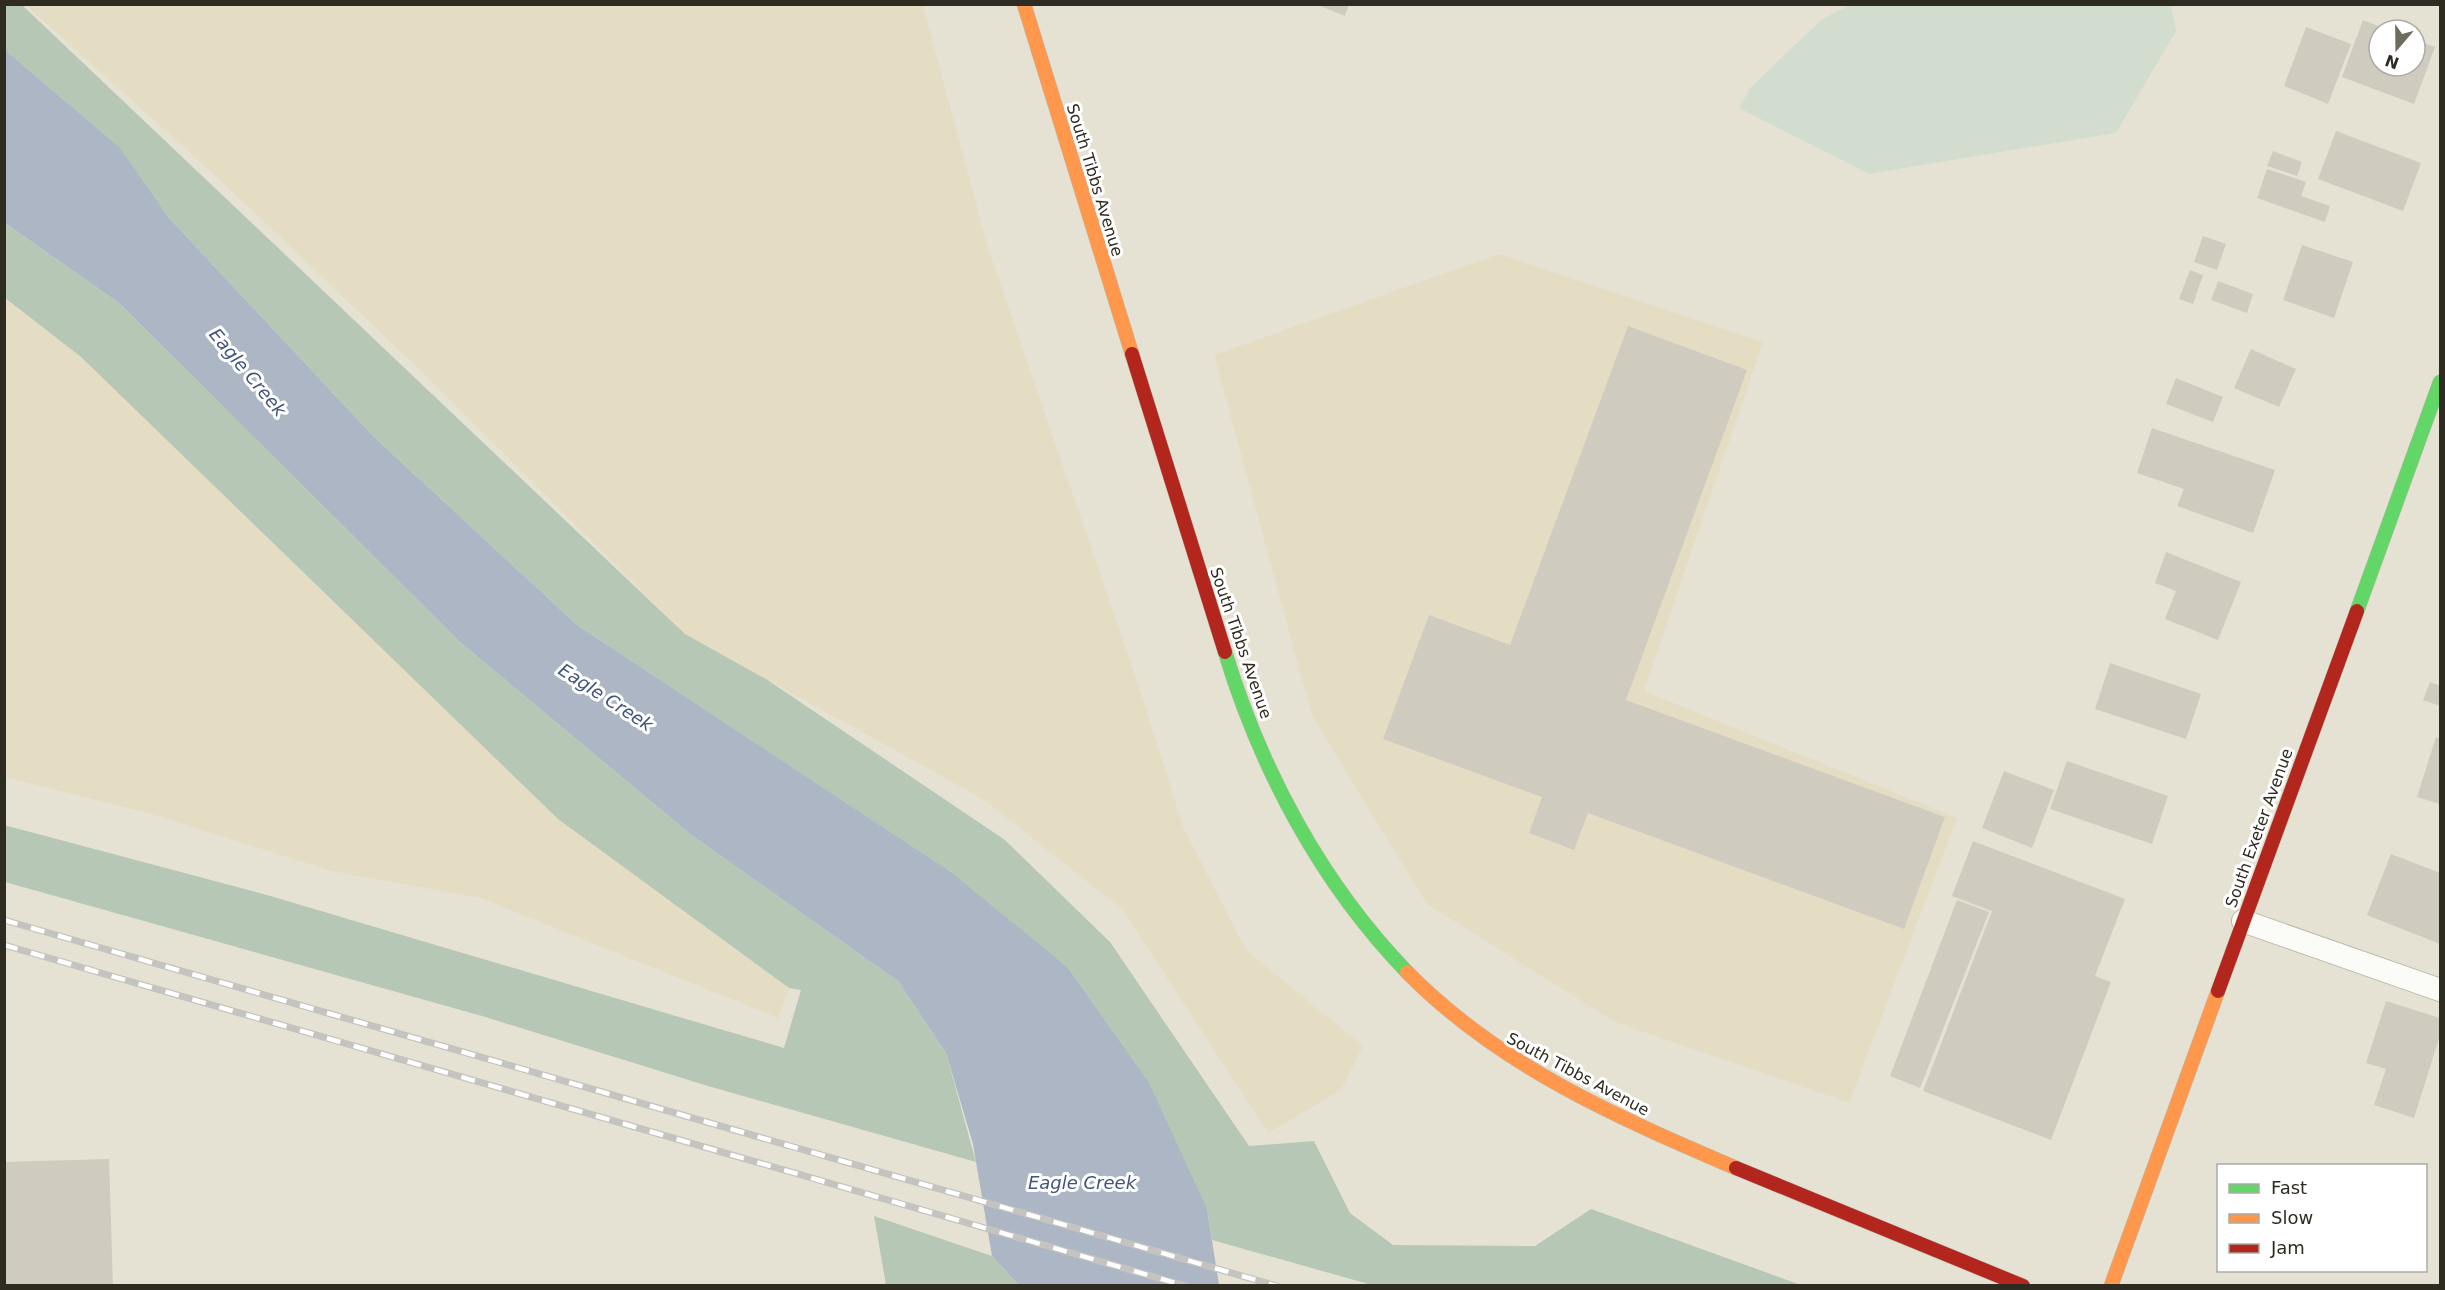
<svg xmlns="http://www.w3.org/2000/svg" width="2445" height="1290" viewBox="0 0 2445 1290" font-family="'DejaVu Sans',sans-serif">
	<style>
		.built { fill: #e4ddc4 }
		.green { fill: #d2ddcf }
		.forest { fill: #b7c7b6 }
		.water { fill: #adb6c4 }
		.building { fill: #d0cbbf }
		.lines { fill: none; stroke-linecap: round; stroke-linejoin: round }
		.lane-casing { stroke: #bcb9ad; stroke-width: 24 }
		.fast-casing { stroke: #bcb9ad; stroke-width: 15 }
		.slow-casing { stroke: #bcb9ad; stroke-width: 15 }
		.jam-casing { stroke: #bcb9ad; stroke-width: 15 }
		.lane { stroke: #fbfbf8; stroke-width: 22 }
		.fast { stroke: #63d668; stroke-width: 14 }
		.slow { stroke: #ff974d; stroke-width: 14 }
		.jam { stroke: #b3261e; stroke-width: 14 }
		.rail-casing { stroke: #c5c3bf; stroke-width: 7 }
		.rail { stroke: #fff; stroke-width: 4.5; stroke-dasharray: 14; stroke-linecap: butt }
		.labels { text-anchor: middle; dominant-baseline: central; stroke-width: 6; stroke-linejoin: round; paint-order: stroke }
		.street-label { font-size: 16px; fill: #2e2b21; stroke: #fff }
		.water-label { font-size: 18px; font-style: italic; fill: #41547e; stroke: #fff }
	</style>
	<rect width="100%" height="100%" fill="#e5e2d3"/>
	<!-- built -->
	<g class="built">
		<path d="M26 5H923L988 248 1137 681 1184 829 1246 950 1363 1046 1341 1090 1268 1133 1123 910 983 799 685 634 419 369 219 179Z"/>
		<path d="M1499 254 1763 342 1644 691 1957 818 1849 1103 1615 1022 1427 904 1312 716 1214 355Z"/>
		<path d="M4 298 81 357 558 819 789 988 778 1018 481 898 331 871 148 813 5 777Z"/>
	</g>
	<!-- green -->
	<path class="green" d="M1850 5H2171L2176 31 2116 133 1869 174 1739 108 1750 88 1821 20Z"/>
	<!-- forest -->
	<g class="forest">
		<path d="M5 5H22L685 634 766 679 1005 840 1110 942 1249 1146 1314 1141 1350 1213 1393 1245 1535 1246 1591 1209 1801 1285H1372L1212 1240 1207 1209 939 865 577 625 374 437 168 217 110 140 5 50Z"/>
		<path d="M5 223 119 303 461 643 690 834 898 981 946 1053 976 1162 708 1086 482 1016 5 882 4 825 267 895 784 1048 801 990 789 988 558 819 81 357 5 298Z"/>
		<path d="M874 1216 992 1256 1019 1285H886Z"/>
	</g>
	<!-- water -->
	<path class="water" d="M5 50 120 148 168 217 374 437 577 625 952 873 1067 967 1149 1083 1207 1209 1219 1285H1019L992 1256 973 1144 946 1053 898 981 690 834 461 643 119 303 5 223Z"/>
	<!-- building -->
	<g class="building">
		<path d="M1315 4H1349L1345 16Z"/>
		<path d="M2363 20 2388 30H2379V66H2415V40L2435 47 2414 104 2342 77Z"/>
		<path d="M2306 27 2351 44 2328 104 2284 86Z"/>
		<path d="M2336 131 2421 163 2403 211 2318 179Z"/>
		<path d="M2273 151 2302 162 2297 176 2267 166Z"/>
		<path d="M2267 169 2306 182 2301 196 2330 206 2325 222 2257 198Z"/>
		<path d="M2203 236 2226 244 2217 270 2194 262Z"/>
		<path d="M2302 245 2353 262 2334 318 2283 300Z"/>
		<path d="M2190 270 2203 275 2193 304 2179 299Z"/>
		<path d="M2218 281 2253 294 2247 313 2211 300Z"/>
		<path d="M1628 326 1747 370 1626 700 1945 817 1904 929 1588 813 1574 850 1529 833 1542 797 1383 739 1429 615 1510 645Z"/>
		<path d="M2251 349 2296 369 2279 407 2234 388Z"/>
		<path d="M2176 378 2223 397 2213 422 2166 404Z"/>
		<path d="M2152 428 2275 470 2253 533 2177 506 2184 489 2137 473Z"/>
		<path d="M2166 552 2241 582 2218 640 2165 619 2176 591 2155 583Z"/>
		<path d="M2110 663 2201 694 2186 739 2095 709Z"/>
		<path d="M2430 682 2440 686V706L2423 700Z"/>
		<path d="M2436 737 2440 739V804L2417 797Z"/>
		<path d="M2067 761 2168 796 2152 844 2050 809Z"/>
		<path d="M2004 771 2054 790 2032 848 1982 828Z"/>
		<path d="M1973 841 2125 899 2095 976 2111 982 2051 1140 1923 1091 1992 911 1952 896Z"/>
		<path d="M2391 854 2440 873V944L2367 915Z"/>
		<path d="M1957 900 1989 912 1920 1088 1890 1076Z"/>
		<path d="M2386 1001 2440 1018V1035L2414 1118 2374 1105 2386 1069 2366 1063Z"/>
		<path d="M109 1159 113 1286H4V1162Z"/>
	</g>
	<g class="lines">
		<!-- lane casing -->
		<g class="lane-casing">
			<path id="lane" d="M2243 921 2440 990"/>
		</g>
		<!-- fast casing -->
		<g class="fast-casing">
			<g id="fast">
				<path d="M2357 611 2440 382"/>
				<path d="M1225 652C1261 770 1321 883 1407 972"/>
			</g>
		</g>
		<!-- slow casing -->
		<g class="slow-casing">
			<g id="slow">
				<path d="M1024 4 1132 354"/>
				<path d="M1407 972C1499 1066 1617 1117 1736 1168"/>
				<path d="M2111 1286 2218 991"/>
			</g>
		</g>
		<!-- jam casing -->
		<g class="jam-casing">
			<g id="jam">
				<path d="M1132 354 1225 652"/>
				<path d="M2218 991 2357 611"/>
				<path d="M1736 1168 2023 1286"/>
			</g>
		</g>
		<!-- lane -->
		<use href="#lane" class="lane"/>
		<!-- fast -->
		<use href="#fast" class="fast"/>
		<!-- slow -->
		<use href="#slow" class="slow"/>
		<!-- jam -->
		<use href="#jam" class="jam"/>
		<!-- rail casing -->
		<g class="rail-casing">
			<g id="rail">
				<path d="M4 920 1277 1286"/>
				<path d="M4 945 1186 1286"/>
			</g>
		</g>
		<!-- rail -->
		<use href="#rail" class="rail"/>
	</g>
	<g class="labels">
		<!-- street labels -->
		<g class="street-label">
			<text transform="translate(1095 180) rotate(73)">South Tibbs Avenue</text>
			<text transform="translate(1241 643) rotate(71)">South Tibbs Avenue</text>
			<text transform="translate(2259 828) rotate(-70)">South Exeter Avenue</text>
			<text transform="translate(1578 1074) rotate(28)">South Tibbs Avenue</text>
		</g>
		<!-- water labels -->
		<g class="water-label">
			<text transform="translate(248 372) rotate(50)">Eagle Creek</text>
			<text transform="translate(606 697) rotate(33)">Eagle Creek</text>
			<text x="1082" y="1182">Eagle Creek</text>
		</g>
	</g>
	<!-- border -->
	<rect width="2445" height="1290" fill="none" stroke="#2e2b21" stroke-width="12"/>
	<!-- legend -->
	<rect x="2217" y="1164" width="210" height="108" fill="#ffffff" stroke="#abaaa6" stroke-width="1.5"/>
	<rect x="2229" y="1184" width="30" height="9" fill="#63d668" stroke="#abaaa6" stroke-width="1.5"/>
	<text x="2271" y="1194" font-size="18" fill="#2e2b21">Fast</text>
	<rect x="2229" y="1214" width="30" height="9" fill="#ff974d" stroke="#abaaa6" stroke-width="1.5"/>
	<text x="2271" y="1224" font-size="18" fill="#2e2b21">Slow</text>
	<rect x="2229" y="1244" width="30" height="9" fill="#b3261e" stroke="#abaaa6" stroke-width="1.5"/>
	<text x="2271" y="1254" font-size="18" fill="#2e2b21">Jam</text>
	<!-- north arrow -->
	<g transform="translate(2397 48) rotate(200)"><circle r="28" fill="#ffffff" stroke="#abaaa6" stroke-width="1.5"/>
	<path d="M0-4.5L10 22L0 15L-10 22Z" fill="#6e6b5f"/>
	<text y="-9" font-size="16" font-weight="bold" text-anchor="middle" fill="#2e2b21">N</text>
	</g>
</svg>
